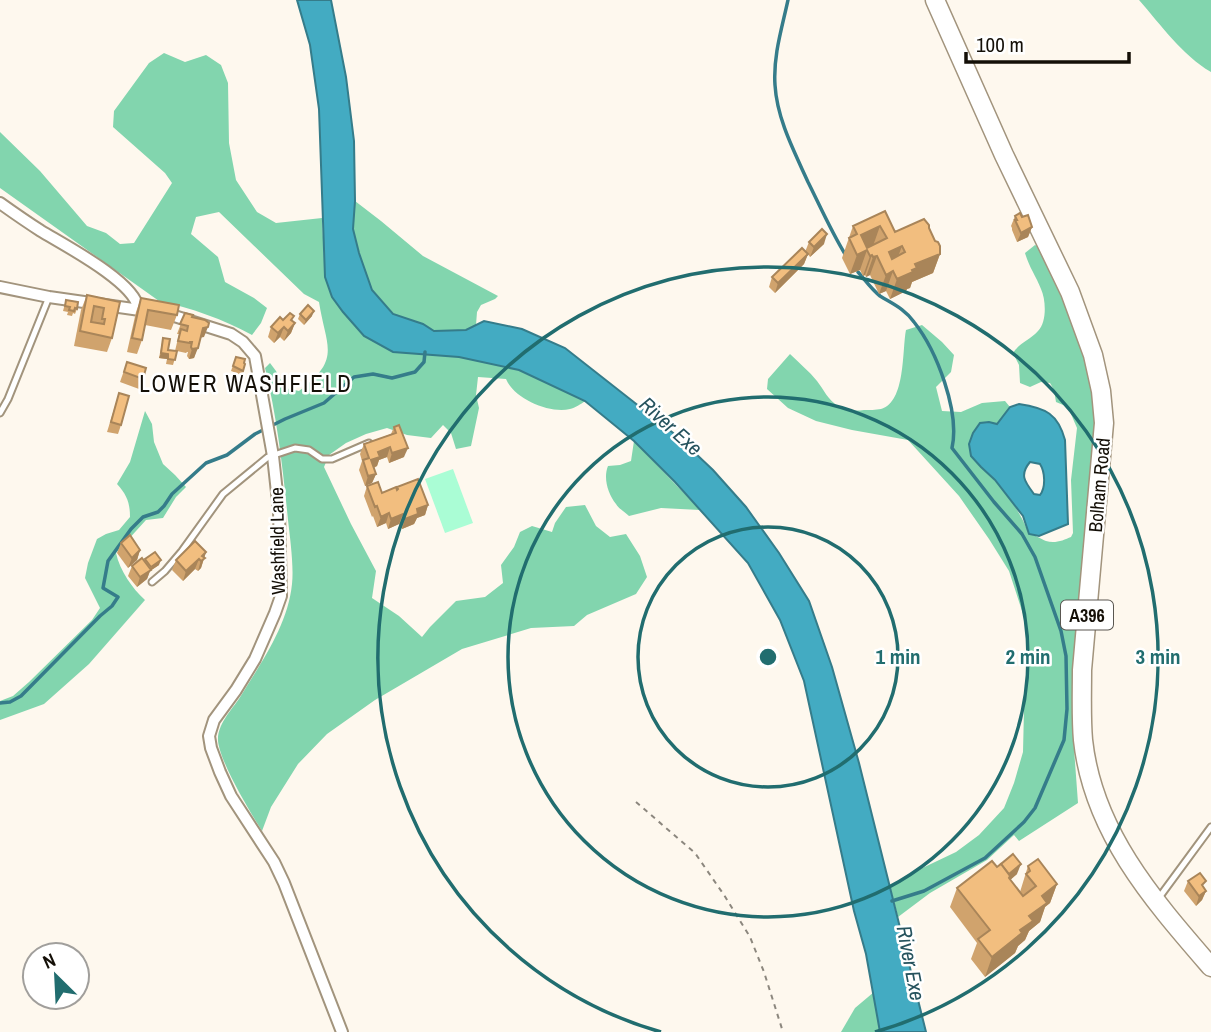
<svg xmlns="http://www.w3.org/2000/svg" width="1211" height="1032" viewBox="0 0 1211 1032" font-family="'Archivo Narrow',sans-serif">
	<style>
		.green { fill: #aafdd5 }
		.forest { fill: #82d5ae }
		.water { fill: #43abc2; stroke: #357c8a; stroke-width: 2; fill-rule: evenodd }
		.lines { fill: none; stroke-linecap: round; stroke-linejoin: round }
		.stream { stroke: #357c8a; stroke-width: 3.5 }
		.lane-casing { stroke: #a2947d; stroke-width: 9 }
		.street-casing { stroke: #a2947d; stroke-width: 14 }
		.primary-casing { stroke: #a2947d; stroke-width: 21 }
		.path { stroke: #8c877e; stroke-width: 2; stroke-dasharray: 5 5; stroke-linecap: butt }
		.lane { stroke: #fff; stroke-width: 5 }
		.street { stroke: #fff; stroke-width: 10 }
		.primary { stroke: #fff; stroke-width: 18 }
		.wall { fill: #d0a36d }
		.shaded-wall { fill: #a98559 }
		.building { fill: #f2be7f; stroke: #a98559; stroke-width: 2; fill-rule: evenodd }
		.ring { fill: none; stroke: #216d6f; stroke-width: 3.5 }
		.labels { text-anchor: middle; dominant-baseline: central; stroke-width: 5; stroke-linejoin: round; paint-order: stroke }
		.shield { fill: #fff; stroke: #5a5751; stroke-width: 2 }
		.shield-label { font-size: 18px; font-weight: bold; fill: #140f07 }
		.street-label { font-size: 19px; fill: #140f07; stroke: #fff }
		.water-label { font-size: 21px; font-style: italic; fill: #26535e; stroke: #fff }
		.quarter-label { font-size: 23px; letter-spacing: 2px; fill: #140f07; stroke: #fff }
		.centre { fill: #216d6f; stroke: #fff; stroke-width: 3.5 }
		.ring-label { font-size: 21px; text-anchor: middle; font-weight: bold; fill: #216d6f; stroke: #fff; stroke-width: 5; stroke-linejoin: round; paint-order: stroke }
	</style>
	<rect width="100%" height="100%" fill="#fef8ee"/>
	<!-- green -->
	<path class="green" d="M453 469 473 523 445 533 425 479Z"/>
	<!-- forest -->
	<g class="forest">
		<path d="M1139 0H1211V72C1182 55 1161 25 1139 0Z"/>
		<path d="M164 53 185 62 206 55 221 65 228 83 229 143 236 180 257 212 276 223 322 218 325 277 459 357 519 370 585 401C581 404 575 408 570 409 550 414 514 399 506 379L478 377 476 395 479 408 471 446 456 449 451 433 443 425 431 438 407 435 387 428 366 434 346 443 329 455 324 467 351 524 376 571 372 598 399 616 422 637 430 627 456 601 485 597 503 583 501 565 514 547 520 532 532 526 552 532 555 523 566 507 585 505 596 526 610 537 626 534 640 556 647 577 636 594 587 615 574 626 531 628 462 649 375 700 327 734 298 764 271 807 262 831C250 812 220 762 218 741 217 723 234 708 242 694 263 660 288 624 292 584 294 566 290 538 288 520 283 469 277 417 265 368L270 363 276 371 285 388 299 391C342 359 326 347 319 302L304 294 219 212 196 217 191 234 218 257 225 282 254 298 267 308 261 323 252 335C223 319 191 308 159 301L0 188V132L40 171 87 226 106 233 120 244 134 243 172 183 165 173 113 127 114 111 149 63Z"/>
		<path d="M355 201 381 221 423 256 498 296 495 299 481 305 477 312 476 325 466 330 434 331 423 324 393 314 372 290 359 253 353 229Z"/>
		<path d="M1035 245 1045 250 1086 353 1096 411 1086 541 1080 588 1074 689 1073 735 1078 803 1019 841 1014 835 987 860 930 893 898 917 890 886 914 872 956 852 979 835 1004 808 1014 783 1023 752 1024 709 1029 660 1024 617 1009 571 989 539 959 496 908 440 852 430 816 421 788 408 767 389 768 379 790 354C799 363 809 371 817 381 824 390 828 400 838 406 845 411 856 411 864 410 869 410 876 410 881 409 906 402 902 350 906 330L922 325 942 342 954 355 951 372 936 387 942 411 961 412 982 403 1005 401 1010 407 997 425 981 467C1001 485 1019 508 1029 534 1036 535 1041 539 1046 541 1055 544 1064 540 1071 537L1073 533 1071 480 1077 428 1068 407 1056 402 1054 390 1050 383 1041 382 1030 387 1020 383 1019 365 1013 353C1019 343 1030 340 1038 331 1047 322 1046 300 1041 289 1036 276 1029 267 1025 253Z"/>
		<path d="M145 411 152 424 154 442 163 464 175 475 186 487 176 497 163 518 146 520 116 553C120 571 132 588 145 600L89 664 44 704 0 720V701L13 696 29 682 92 620 100 608 85 578 88 563 97 539 106 534 119 530 130 517C130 503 127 495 117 484L130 462Z"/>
		<path d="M634 441 700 510 661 508 629 516C625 512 619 509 616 504 608 494 603 478 608 466L620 465 631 461Z"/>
		<path d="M874 992 880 1032H841L855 1008Z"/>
	</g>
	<!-- water -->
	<g class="water">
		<path d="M297 0H331L346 77 354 141 355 201 353 229 359 253 372 290 393 314 423 324 434 331 466 330 484 321 522 329 565 348 677 436 713 470 746 507 779 553 809 601 832 667 859 763 926 1032H880L866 954 854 911 804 681 780 620 748 563 675 482 634 441 585 401 519 370 459 357 393 352 364 336 343 312 332 297 325 277 319 109 310 45Z"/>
		<path d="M1019 404C1046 408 1058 414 1065 440L1068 524 1039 536 1029 534 1023 516 995 480 981 467 971 456 969 444 973 433 980 423 989 422 997 424 1010 407ZM1030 462 1040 464C1045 472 1046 487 1040 495L1034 494C1025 482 1019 475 1030 462Z"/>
	</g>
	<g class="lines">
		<!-- stream -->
		<g class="stream">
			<path d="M788 0C782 28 773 56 775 85 777 119 794 151 808 182 820 206 831 231 845 254"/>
			<path d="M858 272C865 280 872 290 880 296 893 304 905 309 914 322 937 351 960 412 952 448L994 502 1022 534 1035 557 1061 631 1066 656 1067 709 1064 740 1035 808 1024 822 985 858 924 891 892 901"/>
			<path d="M0 703 10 702 21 696 100 616 112 606 118 597 103 588 108 561 131 529 143 517 158 512 164 506 172 494 206 463 227 455 255 434 285 419 324 403 354 377 373 374 392 378 415 372 424 362 425 352"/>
		</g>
		<!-- lane casing -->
		<g class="lane-casing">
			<g id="lane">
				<path d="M0 413 8 399 49 297"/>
				<path d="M152 582 165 571 182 551 223 494 268 457 295 448 309 450 322 459H332L369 443"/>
				<path d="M1158 899 1211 827"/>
			</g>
		</g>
		<!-- street casing -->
		<g class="street-casing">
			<g id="street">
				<path d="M0 203C14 213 27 222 41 231 64 245 135 282 138 308"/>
				<path d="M0 287 49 297 168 314 231 334 243 342 255 356 273 456 279 511 281 596 275 613 255 659 236 690 214 720 209 736 211 748 220 772 231 796 274 862 284 883 342 1032"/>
			</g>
		</g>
		<!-- primary casing -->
		<g class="primary-casing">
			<path id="primary" d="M935 0 1004 155 1070 292 1093 355 1101 391 1104 423 1082 670C1082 693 1081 717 1083 740 1093 832 1153 900 1211 967"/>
		</g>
		<!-- path -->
		<path class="path" d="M636 802 695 853 724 895 750 937 764 972 783 1032"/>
		<!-- lane -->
		<use href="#lane" class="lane"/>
		<!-- street -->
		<use href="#street" class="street"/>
		<!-- primary -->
		<use href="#primary" class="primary"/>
	</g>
	<!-- wall -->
	<g class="wall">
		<path d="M885 211 895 232 929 228 940 254 933 273 912 282 910 288 907 289 906 291 890 299 886 291 879 294 870 275 866 277 865 275 863 276 860 270 850 274 842 258 853 226Z"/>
		<path d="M1015 216 1022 217 1032 227 1028 237 1017 242 1012 230V228L1011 226Z"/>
		<path d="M809 242 824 244 810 257 808 254 804 264 775 293 769 287 772 277 805 252Z"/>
		<path d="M87 295 120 302 112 338 107 352 74 346 81 310Z"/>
		<path d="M141 298 177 315 171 330 145 325 142 340 137 354 127 352 136 312Z"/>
		<path d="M66 300 77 309 75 314 73 313 72 316 67 315 68 312 63 311Z"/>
		<path d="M185 313 192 317 204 337H200L194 358 189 359 187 356 188 352H187L186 353 177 351 173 365 166 364 167 359 159 358 163 338 168 350 175 351 179 334H177Z"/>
		<path d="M300 314 312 316 304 325 298 319Z"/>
		<path d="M294 316 292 321 295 323 291 333 284 341 280 337 274 343 268 337 271 327 283 320Z"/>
		<path d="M236 357 245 364 242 375 231 371Z"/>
		<path d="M127 362 146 368 139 389 120 382Z"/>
		<path d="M119 393 121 425 118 434 107 432Z"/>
		<path d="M394 427 404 457 389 463 387 457 379 460 377 466 374 468 376 474 372 483 365 486 359 470 362 461 360 454 364 444 391 434Z"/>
		<path d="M367 486 382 493 396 489 397 487 428 505 425 515 417 518 414 524 402 529 399 524 388 529 386 523 377 527 373 516 372 517 364 496Z"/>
		<path d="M121 543 140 550 137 560 128 568 117 553Z"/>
		<path d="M206 552 201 568 198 571 195 569 183 581 172 570 176 560Z"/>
		<path d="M145 559 159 565 150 571 147 579 137 587 128 576 132 566 144 561Z"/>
		<path d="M1028 866 1057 884 1050 903 1045 907 1040 922 1029 931 1025 940 1018 946 1015 953 985 977 971 959 977 943 950 907 957 888 997 867 1017 874 1010 880 1020 892Z"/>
		<path d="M1188 881 1204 888 1206 891 1202 900 1196 906 1184 891Z"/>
	</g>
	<!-- shaded-wall -->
	<g class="shaded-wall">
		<path d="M880 226 873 246 857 253 861 235Z"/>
		<path d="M1032 227 1028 237 1017 242 1021 233Z"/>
		<path d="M827 234 824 244 810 257 814 247Z"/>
		<path d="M902 246 895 265 889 252Z"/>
		<path d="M867 250 860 270 850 274 857 255Z"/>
		<path d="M808 254 804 264 775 293 778 283Z"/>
		<path d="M940 254 933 273 912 282 910 288 907 289 906 291 890 299 897 279 915 264Z"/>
		<path d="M872 255 865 275 863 276 870 256Z"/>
		<path d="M877 256 870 275 866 277 873 257Z"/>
		<path d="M893 271 886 291 879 294 886 275Z"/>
		<path d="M314 311 312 316 304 325 306 320Z"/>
		<path d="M295 323 291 333 284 341 288 331Z"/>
		<path d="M208 327 204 337 199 338 203 328Z"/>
		<path d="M284 327 280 337 274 343 278 333Z"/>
		<path d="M198 348 194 358 189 359 192 349Z"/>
		<path d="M161 353 168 354 167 359 159 358Z"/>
		<path d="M390 447 387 457 379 460 377 466 367 470 371 460 378 452Z"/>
		<path d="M408 448 404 457 389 463 392 453Z"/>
		<path d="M376 474 372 483 365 486 368 476Z"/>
		<path d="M428 505 425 515 417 518 414 524 402 529 405 519 417 509Z"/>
		<path d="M389 513 386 523 377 527 381 517Z"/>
		<path d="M403 514 399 524 388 529 391 519Z"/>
		<path d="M140 550 137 560 128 568 132 558Z"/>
		<path d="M206 552 201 568 198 571 202 556Z"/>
		<path d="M199 559 195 569 183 581 186 571Z"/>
		<path d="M161 560 159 565 150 571 147 579 137 587 140 577Z"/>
		<path d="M1021 864 1017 874 1009 881 1006 876Z"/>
		<path d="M1057 884 1050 903 1045 907 1040 922 1029 931 1025 940 1018 946 1015 953 985 977 992 957 1020 930 1042 896Z"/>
		<path d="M1206 891 1202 900 1196 906 1199 896Z"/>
	</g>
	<!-- building -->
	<g class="building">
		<path d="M885 211 895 232 924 219 929 225V228L935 241 938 242 940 246V254L915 264 917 268 912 270 913 272 897 279 893 271 886 275 877 256 873 257 872 255 870 256 867 250 857 255 849 238 857 234 853 226ZM880 226 887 238 867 248 861 235ZM902 246 905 252 892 259 889 252Z"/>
		<path d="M1020 213 1022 217 1028 215 1032 227 1021 233 1015 220H1017L1015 216Z"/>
		<path d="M822 229 827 234 814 247 809 242Z"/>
		<path d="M802 248 808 254 778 283 772 277Z"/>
		<path d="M87 295 120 302 112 338 80 331ZM94 306 104 308 102 319H105L104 324 91 322Z"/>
		<path d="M141 298 179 305 177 315 148 310 142 340 132 338Z"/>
		<path d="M66 300 78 302 77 309 75 308 74 311 69 310 70 307 65 306Z"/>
		<path d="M308 305 314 311 306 320 300 314Z"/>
		<path d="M185 313 193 315 192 317 205 320 209 323 208 327 203 328 198 348 192 349 191 347 192 342H190V343L178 341 181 329 187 331 188 326 180 324Z"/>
		<path d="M290 313 294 316 291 320 295 323 288 331 284 327 278 333 271 327 280 317 283 320Z"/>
		<path d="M163 338 170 339 168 350 177 351 175 360 168 359V354L161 353Z"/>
		<path d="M236 357 245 359 244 363 245 364 243 371 233 366Z"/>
		<path d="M127 362 146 368 143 379 124 372Z"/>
		<path d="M119 393 129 396 121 425 111 422Z"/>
		<path d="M399 425 408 448 392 453 390 447 378 452 380 457 371 460 376 474 368 476 363 460 369 458 364 444 396 433 394 427Z"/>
		<path d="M418 479 428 505 417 509 418 514 405 519 403 514 391 519 389 513 381 517 377 506 375 507 367 486 378 482 382 493 396 487 397 490 398 489 397 487Z"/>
		<path d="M130 535 140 550 132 558 121 543Z"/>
		<path d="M195 541 206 552 202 556 205 558 201 561 199 559 186 571 176 560Z"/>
		<path d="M155 552 161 560 151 567 145 559Z"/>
		<path d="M142 558 151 570 140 577 132 566Z"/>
		<path d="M1013 854 1021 864 1009 874 1001 864Z"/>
		<path d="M1038 859 1057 884 1042 896 1047 903 1029 916 1033 921 1020 930 1022 933 992 957 978 939 990 930 957 888 992 861 997 867 1001 864 1010 876 1009 878 1023 896 1036 886 1026 874 1030 871 1028 866Z"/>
		<path d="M1200 873 1206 881 1202 885 1206 891 1199 896 1188 881Z"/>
	</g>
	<!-- distance rings -->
	<g class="ring">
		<circle cx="768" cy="657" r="130"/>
		<circle cx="768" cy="657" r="260"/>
		<path d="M661 1032A390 390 0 1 1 875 1032"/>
	</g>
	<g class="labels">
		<!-- shield labels -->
		<rect class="shield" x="1061" y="600.5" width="52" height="29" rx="5"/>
		<g class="shield-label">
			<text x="1087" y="615">A396</text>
		</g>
		<!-- street labels -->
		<g class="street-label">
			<text transform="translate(1099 485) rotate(-85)">Bolham Road</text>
			<text transform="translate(277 541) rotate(-91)">Washfield Lane</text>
		</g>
		<!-- water labels -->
		<g class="water-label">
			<text transform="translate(671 426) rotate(42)">River Exe</text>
			<text transform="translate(911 963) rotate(79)">River Exe</text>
		</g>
		<!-- quarter labels -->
		<g class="quarter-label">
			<text x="246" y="383">LOWER WASHFIELD</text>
		</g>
	</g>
	<circle cx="768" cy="657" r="10" class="centre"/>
	<g class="ring-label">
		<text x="898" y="664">1 min</text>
		<text x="1028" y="664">2 min</text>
		<text x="1158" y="664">3 min</text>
	</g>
	<!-- north arrow -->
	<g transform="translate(56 976) rotate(336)"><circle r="33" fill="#ffffff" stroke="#a19f9c" stroke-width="2"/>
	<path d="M0-5L12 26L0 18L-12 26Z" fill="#216d6f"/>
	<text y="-10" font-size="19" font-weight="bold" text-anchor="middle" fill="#140f07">N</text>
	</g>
	<!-- scale -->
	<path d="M966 52v10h163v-10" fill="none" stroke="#140f07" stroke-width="3.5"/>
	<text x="976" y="52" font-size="21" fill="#140f07" stroke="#ffffff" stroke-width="5" paint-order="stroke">100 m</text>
</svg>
